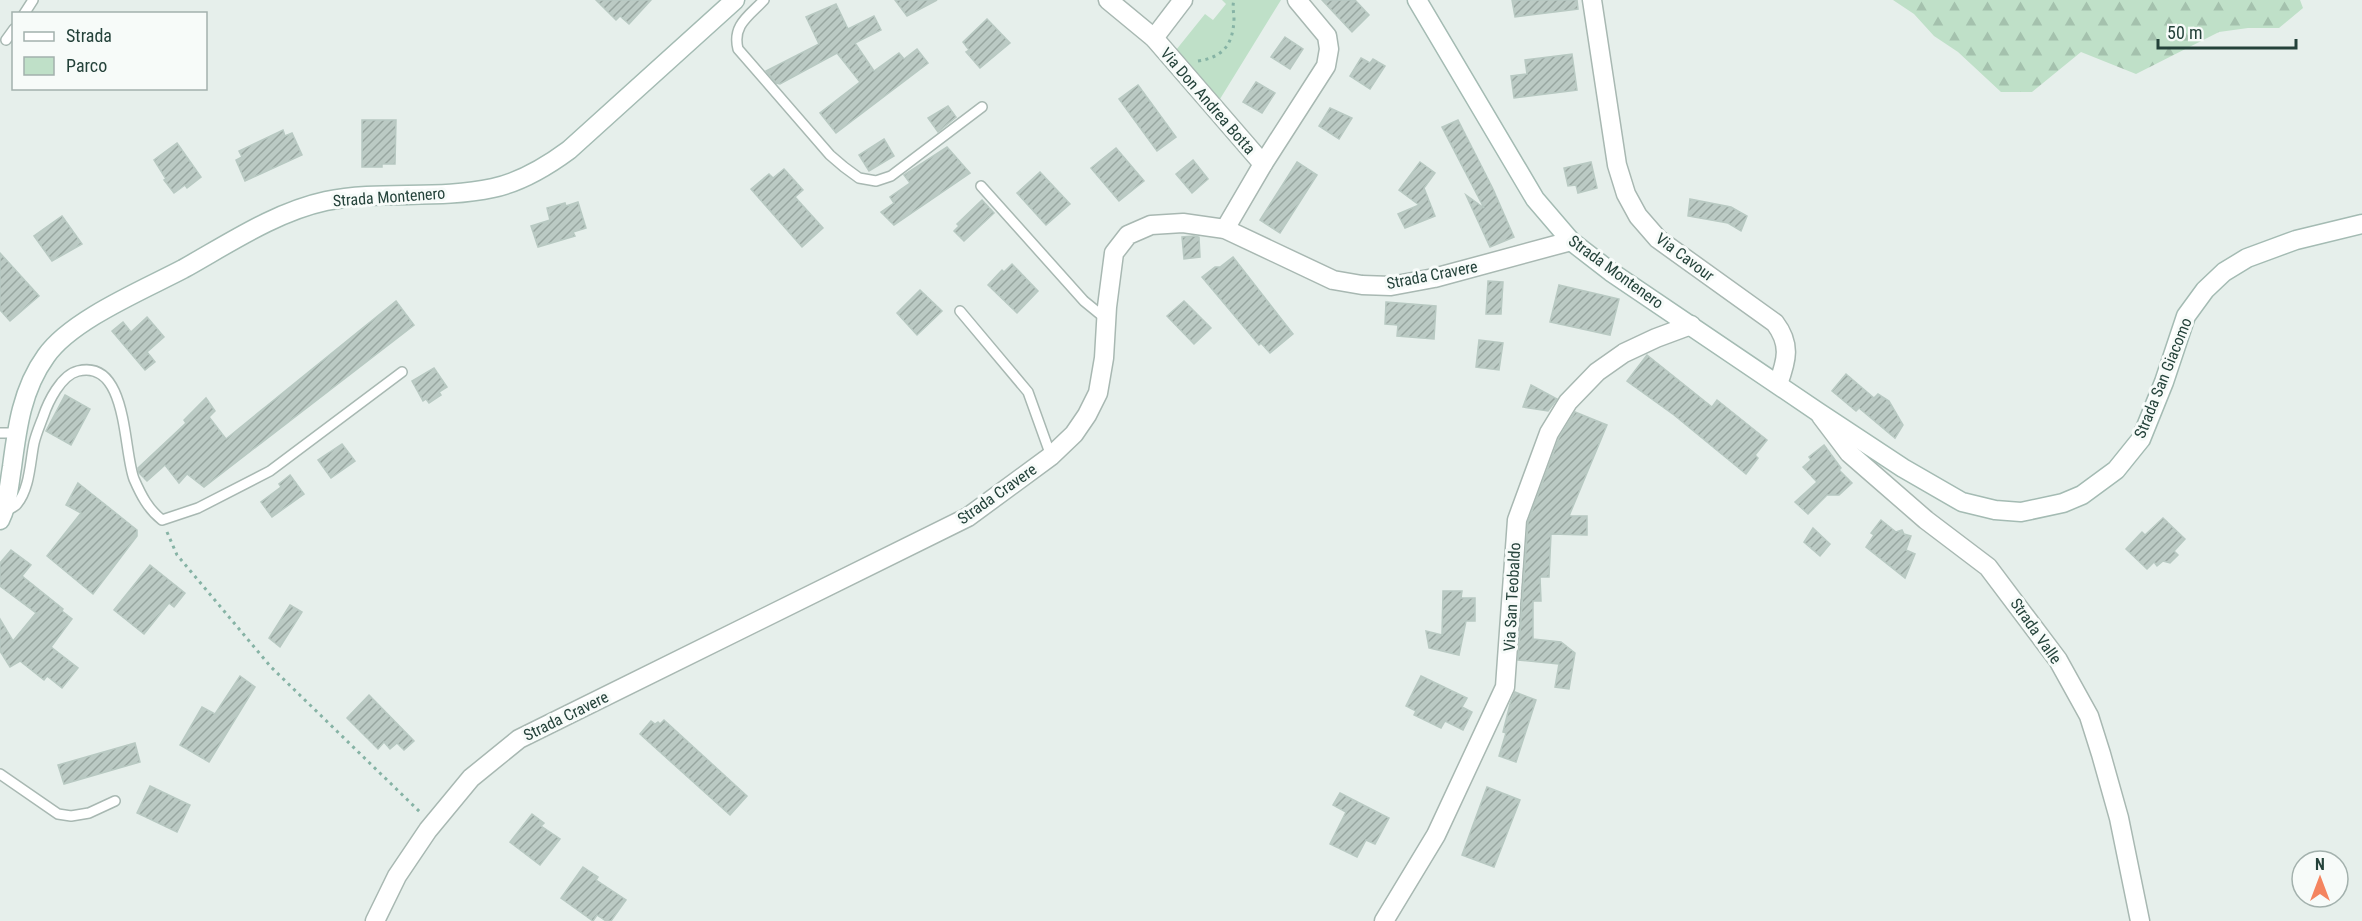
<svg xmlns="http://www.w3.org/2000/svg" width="2362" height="921" viewBox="0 0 2362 921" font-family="'Roboto Condensed',sans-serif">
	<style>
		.forest { fill: url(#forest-firs) }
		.green { fill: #bfe0c8 }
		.building { fill: url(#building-hatch); stroke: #b8c9c2; stroke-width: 1.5 }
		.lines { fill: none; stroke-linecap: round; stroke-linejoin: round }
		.service-casing { stroke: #a8b8b2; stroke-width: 12 }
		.minor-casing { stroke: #a8b8b2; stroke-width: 21 }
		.tertiary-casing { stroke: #a8b8b2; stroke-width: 21 }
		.secondary-casing { stroke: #a4bbb3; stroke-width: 21 }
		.path { stroke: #86b3a5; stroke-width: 3; stroke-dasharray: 3 4.5; stroke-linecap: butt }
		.service { stroke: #fff; stroke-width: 9 }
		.minor { stroke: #fff; stroke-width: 18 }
		.tertiary { stroke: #fff; stroke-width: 18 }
		.secondary { stroke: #fff; stroke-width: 18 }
		.labels { text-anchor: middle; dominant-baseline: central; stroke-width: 6; stroke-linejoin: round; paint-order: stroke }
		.street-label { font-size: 16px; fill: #24423a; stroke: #f7fbf9 }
	</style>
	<defs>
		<pattern id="forest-firs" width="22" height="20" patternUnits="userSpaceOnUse" patternTransform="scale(1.5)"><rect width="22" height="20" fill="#bfe0c8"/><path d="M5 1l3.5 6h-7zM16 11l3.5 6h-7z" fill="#a4c1ad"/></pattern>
		<pattern id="building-hatch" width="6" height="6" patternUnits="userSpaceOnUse" patternTransform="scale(1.5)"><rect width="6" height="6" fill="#bbcac4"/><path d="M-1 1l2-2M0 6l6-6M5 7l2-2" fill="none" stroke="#98a6a0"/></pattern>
	</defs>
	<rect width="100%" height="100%" fill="#e6efeb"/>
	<!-- forest -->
	<path class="forest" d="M1893 0H2300L2303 8 2279 28H2248L2219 32 2136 74 2081 52 2032 92H2001L1958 52 1934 36 1914 14Z"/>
	<!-- green -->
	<path class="green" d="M1222 0H1281L1220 99 1176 50 1205 14 1213 20 1226 4Z"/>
	<!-- building -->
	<g class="building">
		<path d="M596 0H651L629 24 620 16 616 20Z"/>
		<path d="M895 0H937L907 16Z"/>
		<path d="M1322 0H1355L1369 15 1352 32Z"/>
		<path d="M1512 0H1577L1578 9 1515 17Z"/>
		<path d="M836 4 848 29 874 16 881 30 855 43 874 71 899 53 904 59 917 49 928 63 836 133 820 113 860 82 837 53 780 84 776 83 766 71 819 44 806 17Z"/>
		<path d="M987 19 1010 43 980 68 966 52 969 50 963 42Z"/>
		<path d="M1285 37 1303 49 1290 69 1271 57Z"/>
		<path d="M1572 54 1577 90 1514 98 1511 76 1527 74 1525 60Z"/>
		<path d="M1361 58 1370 63 1373 59 1385 66 1370 89 1350 76Z"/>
		<path d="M1256 82 1275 93 1262 113 1243 102Z"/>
		<path d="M1138 85 1176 137 1157 151 1119 99Z"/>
		<path d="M948 106 956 117 938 132 928 118Z"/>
		<path d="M1330 108 1352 118 1339 139 1319 126Z"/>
		<path d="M362 120H396L395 164H382V167H362Z"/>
		<path d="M1458 120 1493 189 1514 237 1490 247 1466 195 1484 208 1442 127Z"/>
		<path d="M283 130 285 136 292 133 302 155 245 181 236 160 242 157 239 151Z"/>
		<path d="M884 139 894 156 869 171 859 155Z"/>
		<path d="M177 143 201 177 187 188 185 185 174 193 164 180 166 179 154 160Z"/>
		<path d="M947 147 970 173 894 225 881 212 894 203 890 197 910 183 904 175Z"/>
		<path d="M1116 148 1144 181 1119 201 1091 168Z"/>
		<path d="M1193 160 1208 179 1192 193 1176 174Z"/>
		<path d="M1297 162 1317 175 1280 233 1260 220Z"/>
		<path d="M1420 162 1435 173 1424 188 1435 216 1405 228 1398 214 1419 205 1399 190Z"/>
		<path d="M1591 162 1597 188 1578 193 1576 185 1568 186 1564 168Z"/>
		<path d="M784 169 803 190 795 197 823 228 802 247 751 189 769 174 773 178Z"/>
		<path d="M1040 172 1070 204 1046 225 1017 193Z"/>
		<path d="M1690 199 1731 207 1747 216 1741 231 1728 223 1688 216Z"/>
		<path d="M982 200 994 213 964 241 954 231 959 226 957 224Z"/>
		<path d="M578 202 586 228 573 232 575 236 538 247 531 226 550 220 547 208 565 203 566 206Z"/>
		<path d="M62 216 82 244 52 261 34 236Z"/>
		<path d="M1194 236 1199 237 1200 257 1184 259 1182 237Z"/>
		<path d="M0 253 39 296 10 321 0 310Z"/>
		<path d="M1233 257 1293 334 1270 353 1261 343 1259 345 1202 277 1215 267H1220Z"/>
		<path d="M1012 264 1038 291 1017 313 988 285 1002 270 1004 272Z"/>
		<path d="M1488 281 1503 282 1501 314H1486Z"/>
		<path d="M1559 285 1619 299 1610 335 1550 322Z"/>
		<path d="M920 290 942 311 917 335 897 313Z"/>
		<path d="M396 301 414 325 204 487 187 474 179 483 165 465 147 481 139 473 138 468 186 423 184 420 206 398 215 411 209 417 226 439Z"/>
		<path d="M1184 301 1211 328 1194 344 1167 316Z"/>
		<path d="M1386 302 1436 306 1434 339 1397 336 1398 325 1385 324Z"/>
		<path d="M147 317 164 337 147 352 155 362 145 370 112 331 123 322 131 332Z"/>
		<path d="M1479 340 1503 343 1499 370 1476 367Z"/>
		<path d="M1647 355 1712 407 1717 400 1767 440 1755 455 1758 458 1746 474 1674 415 1627 381Z"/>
		<path d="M434 368 447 387 439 392 441 395 429 403 426 399 423 401 412 381Z"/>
		<path d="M1846 374 1874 398 1878 394 1889 401 1903 425 1895 438 1859 408 1856 411 1832 391Z"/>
		<path d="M1531 385 1557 399 1548 411 1523 407Z"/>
		<path d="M65 395 90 409 71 445 46 431Z"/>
		<path d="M1575 412 1607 425 1569 516H1587V535L1551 534 1549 577H1540L1541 601H1533V639L1561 642 1575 653 1569 689 1555 687 1559 664 1518 660 1528 522 1559 438Z"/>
		<path d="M342 444 355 461 331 478 318 460Z"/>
		<path d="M1824 445 1841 468 1839 470 1852 483 1839 495H1827L1808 514 1795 502 1817 482 1803 467 1811 460 1809 457Z"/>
		<path d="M290 475 304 494 272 517 261 502 281 487 279 484Z"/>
		<path d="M78 483 137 530V536L93 594 47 556 81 513 66 505Z"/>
		<path d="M2163 518 2185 539 2174 551 2178 555 2170 563 2163 561 2157 566 2154 562 2147 569 2126 549 2142 532 2145 535Z"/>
		<path d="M1881 520 1896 532 1902 530 1904 534 1911 536 1906 550 1915 554 1905 578 1866 547 1874 535 1871 533Z"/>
		<path d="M1813 528 1830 544 1820 556 1804 542Z"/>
		<path d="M11 550 31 565 22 576 63 609 62 611 72 619 51 647 78 668 62 688 47 676 44 680 20 661 10 667 0 651V619L13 641 36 613 0 586V563Z"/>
		<path d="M150 565 185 593 174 607 169 603 144 634 114 610Z"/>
		<path d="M1443 591H1462L1461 598H1475V621H1466L1459 655 1429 648 1426 631 1442 635Z"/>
		<path d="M290 605 302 612 280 647 269 638Z"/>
		<path d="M240 676 255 687 209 762 180 745 202 707 215 714Z"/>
		<path d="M1421 676 1467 698 1462 707 1472 712 1463 730 1445 721 1441 728 1414 715 1416 711 1406 706Z"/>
		<path d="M1515 692 1536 700 1516 762 1499 756 1506 733 1503 732 1510 704Z"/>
		<path d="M369 695 414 741 404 750 397 743 390 749 384 742 378 749 347 718Z"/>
		<path d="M664 720 747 796 730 815 640 734 651 721 655 724 658 722 660 724Z"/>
		<path d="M135 743 140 762 64 784 58 765Z"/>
		<path d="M150 786 190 805 177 832 137 813Z"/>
		<path d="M1487 787 1520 800 1494 867 1462 855Z"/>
		<path d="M1340 793 1389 818 1375 844 1366 840 1357 857 1330 844 1346 812 1333 805Z"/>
		<path d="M532 814 544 823 541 826 560 839 540 865 510 842Z"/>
		<path d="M583 867 598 877 596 880 626 900 611 921H606L597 915 593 921 561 898Z"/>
	</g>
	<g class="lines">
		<!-- service casing -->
		<g class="service-casing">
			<g id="service">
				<path d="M764 0C749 16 732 25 738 49L830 155 844 167 859 178 876 181 891 176 982 107"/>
				<path d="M24 14 33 0"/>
				<path d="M6 40 14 29"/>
				<path d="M981 186 1084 301 1106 319"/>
				<path d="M960 311 1028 392 1051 456"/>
				<path d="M0 433H16"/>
				<path d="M6 511C9 509 15 507 17 504 30 488 30 462 34 443 36 434 40 425 43 417 48 402 61 375 78 371 128 359 123 450 134 479 141 495 148 509 162 520L198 508 270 471 402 372"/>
				<path d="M0 774 58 814 71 816 89 813 115 801"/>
			</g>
		</g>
		<!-- minor casing -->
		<g class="minor-casing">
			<g id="minor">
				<path d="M1108 0 1154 38 1263 164"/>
				<path d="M1154 38 1183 0"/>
				<path d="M1225 229 1263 164 1326 66 1329 49 1327 36 1297 0"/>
				<path d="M1821 416 1849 453 1926 520 1988 567 2058 660 2089 716 2101 754 2119 818 2140 921"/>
				<path d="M1384 921 1436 835 1505 687 1517 520 1549 433 1568 402 1597 372 1624 353 1656 338 1691 325"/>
			</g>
		</g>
		<!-- tertiary casing -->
		<g class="tertiary-casing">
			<g id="tertiary">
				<path d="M1592 0 1617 165 1626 194 1638 216 1658 239 1775 323C1791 344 1787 360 1778 384"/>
				<path d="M375 921 397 876 428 830 471 778 519 739 968 517 1051 456 1074 434 1087 415 1098 393 1104 358 1107 307 1114 253 1128 235 1151 225 1183 223 1225 229 1333 280 1362 285 1391 286 1434 278 1571 241"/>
			</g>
		</g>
		<!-- secondary casing -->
		<g class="secondary-casing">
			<g id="secondary">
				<path d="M1417 0 1535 199 1571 241 1611 272 1818 412 1903 468 1962 502 1995 510 2021 512 2063 503 2082 495 2116 470 2141 439 2164 382 2186 316 2205 290 2224 272 2247 258 2296 240 2362 224"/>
				<path d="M0 520C8 504 9 485 12 467 17 428 22 389 46 356 71 320 143 290 183 269 228 244 275 212 326 201 381 190 438 200 493 188 521 182 546 167 569 150L735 0"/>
			</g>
		</g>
		<!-- path -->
		<g class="path">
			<path d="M1198 61C1223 57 1233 45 1234 19 1234 12 1232 7 1234 0"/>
			<path d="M167 532 177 555 271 667 421 813"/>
		</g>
		<!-- service -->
		<use href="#service" class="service"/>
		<!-- minor -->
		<use href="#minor" class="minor"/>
		<!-- tertiary -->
		<use href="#tertiary" class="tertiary"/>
		<!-- secondary -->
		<use href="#secondary" class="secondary"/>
	</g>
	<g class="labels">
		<!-- street labels -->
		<g class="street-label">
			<text transform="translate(1208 101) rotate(49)">Via Don Andrea Botta</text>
			<text transform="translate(389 197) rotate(-4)">Strada Montenero</text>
			<text transform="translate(1685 257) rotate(37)">Via Cavour</text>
			<text transform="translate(1616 272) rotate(36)">Strada Montenero</text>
			<text transform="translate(1432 275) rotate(-11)">Strada Cravere</text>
			<text transform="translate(2163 378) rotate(-68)">Strada San Giacomo</text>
			<text transform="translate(997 494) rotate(-35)">Strada Cravere</text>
			<text transform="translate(1512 597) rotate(-87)">Via San Teobaldo</text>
			<text transform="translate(2036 631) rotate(55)">Strada Valle</text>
			<text transform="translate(566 716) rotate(-26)">Strada Cravere</text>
		</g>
	</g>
	<!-- legend -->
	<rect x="12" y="12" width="195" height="78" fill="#f7fbf9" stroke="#a3b1ad" stroke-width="1.5"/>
	<rect x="24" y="32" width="30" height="9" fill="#ffffff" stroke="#a3b1ad" stroke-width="1.5"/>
	<text x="66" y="42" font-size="18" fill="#24423a">Strada</text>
	<rect x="24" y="57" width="30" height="18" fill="#bfe0c8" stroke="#a3b1ad" stroke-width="1.5"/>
	<text x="66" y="72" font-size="18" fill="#24423a">Parco</text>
	<!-- north arrow -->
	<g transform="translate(2320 879)"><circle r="28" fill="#f7fbf9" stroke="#a3b1ad" stroke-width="1.5"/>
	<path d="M0-4.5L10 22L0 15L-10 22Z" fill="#f4845f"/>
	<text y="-9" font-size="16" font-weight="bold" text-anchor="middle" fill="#24423a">N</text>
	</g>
	<!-- scale -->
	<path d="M2158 39v9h138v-9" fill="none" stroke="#24423a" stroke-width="3"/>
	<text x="2167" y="39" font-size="18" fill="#24423a" stroke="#f7fbf9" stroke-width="4.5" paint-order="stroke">50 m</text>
</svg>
